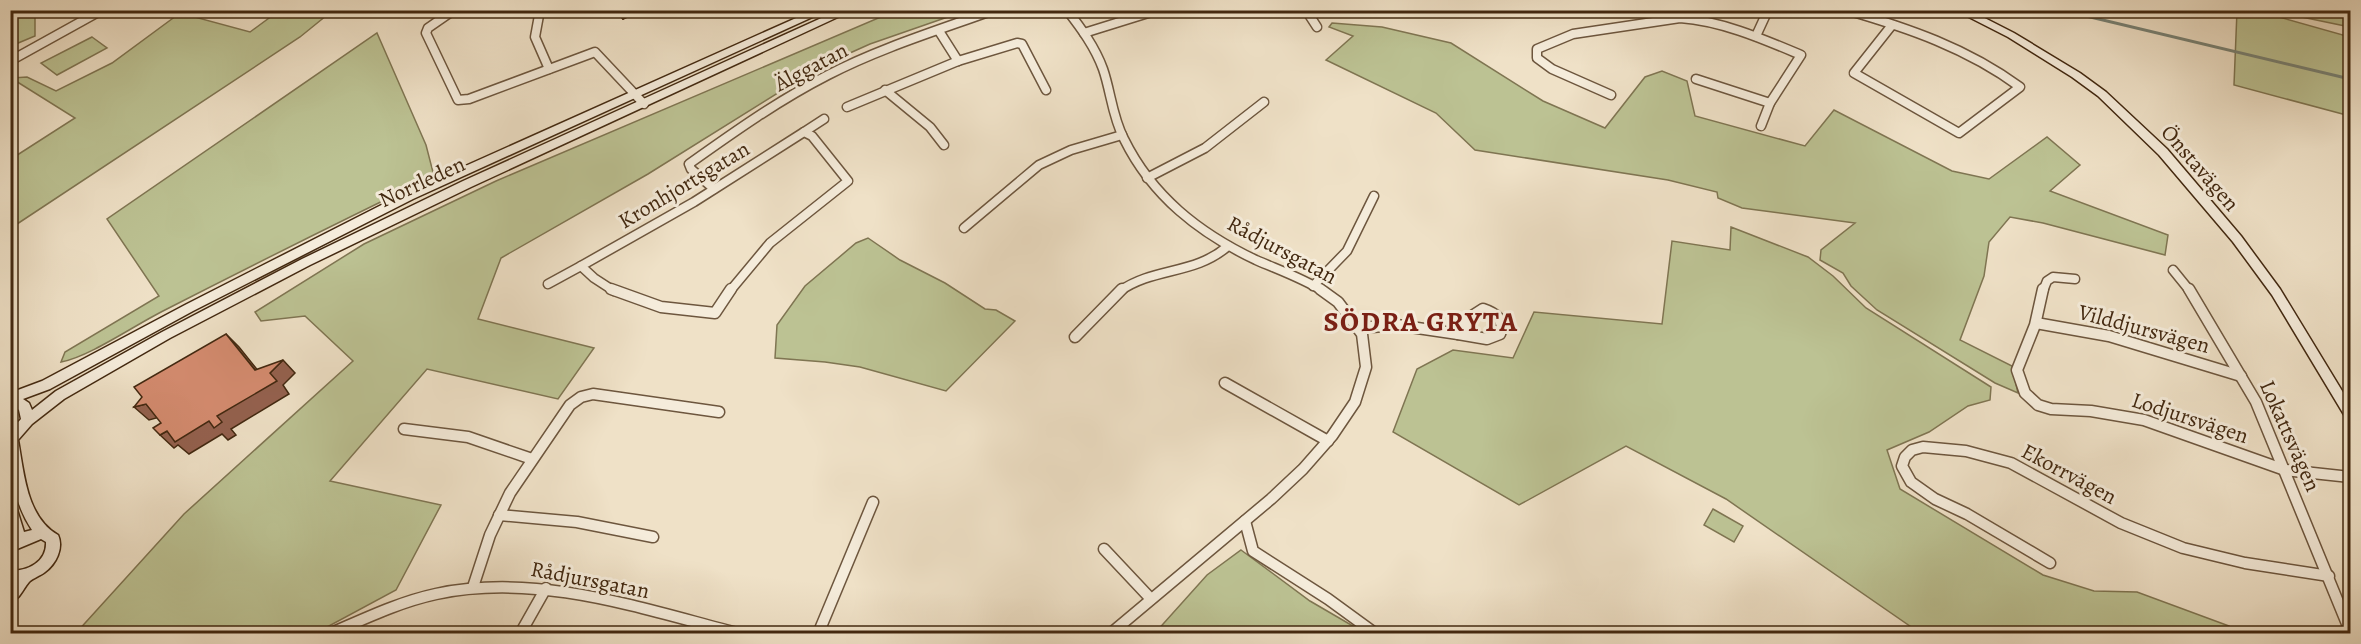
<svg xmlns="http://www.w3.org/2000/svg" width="2361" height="644" viewBox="0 0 2361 644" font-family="Alegreya,serif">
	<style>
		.green { fill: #bcc293; stroke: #7f7552; stroke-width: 1.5 }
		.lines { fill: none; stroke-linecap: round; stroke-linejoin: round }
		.stream { stroke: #778174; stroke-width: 3 }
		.street-far1-casing { stroke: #6d563e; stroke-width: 11 }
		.street-casing { stroke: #6d563e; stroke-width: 13 }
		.secondary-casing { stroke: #422810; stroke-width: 3 }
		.street-far1 { stroke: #f5ecdb; stroke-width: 8 }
		.street { stroke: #f5ecdb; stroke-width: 10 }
		.secondary { fill: #f5ecdb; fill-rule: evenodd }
		.wall { fill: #b6785f; stroke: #422810; stroke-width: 1.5 }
		.shaded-wall { fill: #94614e; stroke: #422810; stroke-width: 1.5 }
		.building { fill: #d48b6f; stroke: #422810; stroke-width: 1.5 }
		.labels { text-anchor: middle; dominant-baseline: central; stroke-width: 6; stroke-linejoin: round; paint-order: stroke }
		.street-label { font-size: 22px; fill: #422810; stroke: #f5ecdb }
		.district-label { font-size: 28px; font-weight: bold; letter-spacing: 1.5px; fill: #7a1f14; stroke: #f5ecdb }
	</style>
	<rect width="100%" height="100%" fill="#efe1c7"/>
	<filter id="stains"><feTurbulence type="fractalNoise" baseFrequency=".00333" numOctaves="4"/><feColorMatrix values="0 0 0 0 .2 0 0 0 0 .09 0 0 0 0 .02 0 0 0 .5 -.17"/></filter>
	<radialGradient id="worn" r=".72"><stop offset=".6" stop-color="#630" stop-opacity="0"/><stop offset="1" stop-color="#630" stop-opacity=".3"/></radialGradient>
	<!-- green -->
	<g class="green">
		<path d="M11 10 35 11V36L11 46Z"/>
		<path d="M280 10 332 11 300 37 11 228V159L75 118 11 78 27 77 56 91 112 63 180 13 250 32Z"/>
		<path d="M897 10 965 11 870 44 821 66 648 174 501 258 478 319 594 348 558 399 427 369 330 481 441 505 396 590 316 633H76L184 514 353 361 305 316 261 321 255 312 364 244 496 181Z"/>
		<path d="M2237 11H2258L2350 37V116L2234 85Z"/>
		<path d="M2273 11H2350V27Z"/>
		<path d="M1332 23 1382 27 1451 43 1543 101 1605 128 1645 77 1662 71 1687 81 1695 116 1805 146 1834 110 1952 171 1989 179 2047 137 2080 165 2050 191 2168 235 2165 255 2043 223 2010 217 1989 242 1984 276 1960 340 2012 366 2018 393 1995 383 1877 310 1851 286 1843 273 1820 260 1821 250 1855 223 1742 208 1718 198 1717 192 1668 180 1475 150 1436 113 1326 60 1353 36 1329 27Z"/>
		<path d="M377 33 426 145 434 176C343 220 253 265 163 311 135 325 89 357 61 362L65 352 159 296 107 219Z"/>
		<path d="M92 37 107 48 57 75 41 63Z"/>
		<path d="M1731 227 1808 257 1833 276 1866 308 1991 387 1990 400 1968 406 1929 432 1887 450 1900 489 2043 575 2094 591 2137 592 2229 626 2227 633H1920L1726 499 1626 446 1519 505 1393 432 1417 369 1453 350 1513 358 1534 312 1662 324 1672 241 1730 250Z"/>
		<path d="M868 238 900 260 945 283 985 309 996 310 1015 321 946 391 860 367 825 362 775 358 777 325 805 286 856 243Z"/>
		<path d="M1713 509 1743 526 1734 542 1704 525Z"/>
		<path d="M1241 550 1310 601 1365 633H1155L1207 575Z"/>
	</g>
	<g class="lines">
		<!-- stream -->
		<path class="stream" d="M2061 10 2350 79"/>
		<!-- street-far1 casing -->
		<g class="street-far1-casing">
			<g id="street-far1">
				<path d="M454 10 428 28 426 33 458 100 469 99 595 52 644 104"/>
				<path d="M540 10 535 37 549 69"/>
				<path d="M1067 10C1081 28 1095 47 1103 69 1111 92 1112 116 1124 139 1152 196 1199 233 1256 260 1279 270 1302 278 1323 291"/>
				<path d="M1306 10 1317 27"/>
				<path d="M1846 10C1908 28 1967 48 2020 87L1959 133 1854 73 1892 25"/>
				<path d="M939 31 958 61"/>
				<path d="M1084 33 1158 10"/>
				<path d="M1756 36 1768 10"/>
				<path d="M10 61 102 10"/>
				<path d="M1696 79 1770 103"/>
				<path d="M885 90 930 127 944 145"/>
				<path d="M1611 95 1552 69 1537 58V49L1573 34 1680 18C1722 21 1763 39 1801 55L1770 103 1761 126"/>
				<path d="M847 107 958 61 1017 43 1022 44 1046 90"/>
				<path d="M804 132 824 119"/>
				<path d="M1147 178 1205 148 1264 102"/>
				<path d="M714 189 691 169 689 164C734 132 779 100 828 75 880 48 939 30 994 10"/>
				<path d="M964 228 1039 165 1071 150 1122 135"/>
				<path d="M2173 270 2190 291"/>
				<path d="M548 284 581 266"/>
				<path d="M1313 286 1347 251 1374 196"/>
				<path d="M614 291 594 278 581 266 694 202 804 132 812 136 848 181 770 243 730 291"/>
				<path d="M1120 291C1154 267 1195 275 1228 246"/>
				<path d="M2043 291 2047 281 2053 277 2075 279"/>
			</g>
		</g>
		<!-- street casing -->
		<g class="street-casing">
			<g id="street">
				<path d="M611 289 661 307 715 313 731 289"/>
				<path d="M2043 289 2035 325 2017 370 2025 393 2038 405 2051 409 2091 411 2144 420 2285 470 2350 477"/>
				<path d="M2189 289 2256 402 2350 631"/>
				<path d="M1483 309C1495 313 1506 320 1500 334L1487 339 1458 334 1469 318Z"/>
				<path d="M2036 323 2109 336 2241 376"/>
				<path d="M1359 328 1397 325 1458 334"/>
				<path d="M1075 337 1122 289"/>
				<path d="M1225 383 1328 441"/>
				<path d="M404 429 468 437 532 459"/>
				<path d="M499 515 577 522 653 537"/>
				<path d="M1245 521 1253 551 1328 599 1376 634"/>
				<path d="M1104 549 1151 599"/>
				<path d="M2050 563 1967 514 1935 499 1911 482 1902 466 1905 457 1912 450 1923 447 1966 451 2011 463 2121 523 2183 548 2245 563 2329 576"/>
				<path d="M473 587 490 535 510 493 570 405 581 397 593 394 719 412"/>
				<path d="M329 634C364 619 399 602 436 594 539 572 642 609 741 634"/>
				<path d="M520 634 546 588"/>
				<path d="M818 634 873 502"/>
				<path d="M1110 634 1271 499 1303 469 1332 436 1355 402 1366 367 1362 334 1338 302 1320 289"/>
			</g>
		</g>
		<!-- secondary casing -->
		<g class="secondary-casing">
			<g id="secondary">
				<path d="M814 10H828L413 199 193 311 50 389 23 399 29 403 32 410 56 391 162 332 302 259 463 181 839 10H853L471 187 310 265 170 338 64 399 32 424 18 440C24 472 26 517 58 535 64 548 56 564 45 572 40 576 33 578 29 582 23 589 19 600 10 603V571C28 571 47 562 46 542L41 539 10 552V501L15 503 24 532 32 530C11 498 10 467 10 431L21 419 19 410 10 403V393L42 381 185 305 405 193Z"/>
				<path d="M1955 10H1969L2014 33 2080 73 2106 92 2167 149 2241 236 2280 289 2350 404V419L2346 418 2272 295 2233 242 2159 155 2098 96 2072 77 2008 37Z"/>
			</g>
		</g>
		<!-- street-far1 -->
		<use href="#street-far1" class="street-far1"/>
		<!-- street -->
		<use href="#street" class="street"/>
		<!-- secondary -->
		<use href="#secondary" class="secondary"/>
	</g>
	<!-- wall -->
	<path class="wall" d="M614 10H632L634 14 623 19Z"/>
	<!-- shaded-wall -->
	<g class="shaded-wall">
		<path d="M623 10H632L634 14 623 19 620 12Z"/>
		<path d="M226 334 239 347 268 383 255 370Z"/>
		<path d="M283 360 295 373 283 385 289 394 231 429 236 435 228 440 222 434 189 454 178 445 174 448 160 435 270 373Z"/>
		<path d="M146 404 160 417 149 420 134 407Z"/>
	</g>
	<!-- building -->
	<path class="building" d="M226 334 255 370 283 360 270 373 277 381 217 416 222 422 214 428 209 421 175 442 167 431 160 435 153 428 161 423 146 404 134 407 142 397 134 387Z"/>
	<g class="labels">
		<!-- street labels -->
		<g class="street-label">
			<text transform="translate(811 67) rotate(-28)">Älggatan</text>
			<text transform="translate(2200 168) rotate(49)">Önstavägen</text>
			<text transform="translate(422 182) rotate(-25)">Norrleden</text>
			<text transform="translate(684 185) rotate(-31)">Kronhjortsgatan</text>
			<text transform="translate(1282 250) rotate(28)">Rådjursgatan</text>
			<text transform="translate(2144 329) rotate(15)">Vilddjursvägen</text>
			<text transform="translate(2190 418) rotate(18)">Lodjursvägen</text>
			<text transform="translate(2290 436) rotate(66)">Lokattsvägen</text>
			<text transform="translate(2069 474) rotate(28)">Ekorrvägen</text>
			<text transform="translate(590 580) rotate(11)">Rådjursgatan</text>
		</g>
		<!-- district labels -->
		<g class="district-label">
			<text x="1421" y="322">SÖDRA GRYTA</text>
		</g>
	</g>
	<!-- margin -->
	<rect width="2361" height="644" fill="none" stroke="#efe1c7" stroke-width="36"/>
	<rect x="12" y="12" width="2337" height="620" fill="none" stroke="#422810" stroke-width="3"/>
	<rect x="18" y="18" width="2325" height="608" fill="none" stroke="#422810" stroke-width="1.5"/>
	<rect width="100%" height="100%" filter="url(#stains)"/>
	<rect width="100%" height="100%" fill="url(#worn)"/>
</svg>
